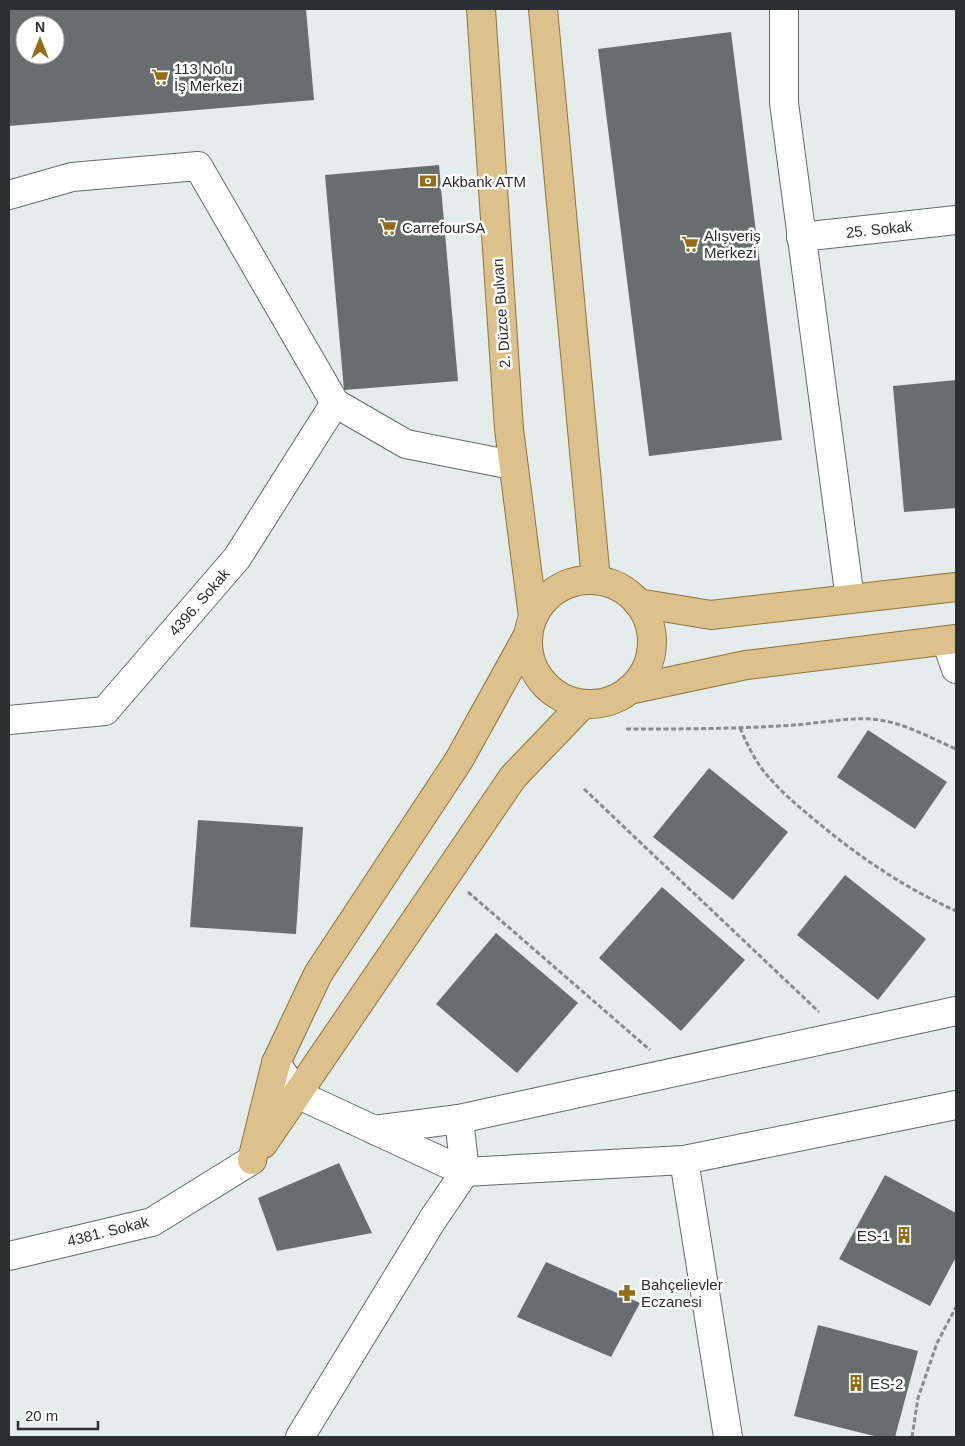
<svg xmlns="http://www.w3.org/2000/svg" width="965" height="1446" viewBox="0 0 965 1446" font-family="Helvetica,sans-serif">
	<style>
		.building { fill: #686e6e; fill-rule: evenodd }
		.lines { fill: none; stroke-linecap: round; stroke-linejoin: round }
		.minor-casing { stroke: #656b6c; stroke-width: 30 }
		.major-casing { stroke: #8f7339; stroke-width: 30 }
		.path { stroke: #878c8c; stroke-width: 3; stroke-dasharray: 5 2.5; stroke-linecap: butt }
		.minor { stroke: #fff; stroke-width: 28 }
		.major { stroke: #dcc18c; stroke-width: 28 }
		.labels { text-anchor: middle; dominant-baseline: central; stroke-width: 5; stroke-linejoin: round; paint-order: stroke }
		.poi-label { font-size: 15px; fill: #2c2f2f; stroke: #fff; text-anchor: start }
		.street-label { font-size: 15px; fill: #2c2f2f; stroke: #fff }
	</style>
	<rect width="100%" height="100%" fill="#e5ecec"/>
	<!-- building -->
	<g class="building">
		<path d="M9 9H306L314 100 9 126ZM25 25H55V55H25Z"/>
		<path d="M731 32 782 440 649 456 598 49Z"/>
		<path d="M439 165 458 381 344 390 325 175Z"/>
		<path d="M956 380V508L904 512 893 386Z"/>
		<path d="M868 730 947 782 915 829 837 777Z"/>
		<path d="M709 768 788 832 733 900 653 837Z"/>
		<path d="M198 820 303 827 296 934 190 927Z"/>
		<path d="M845 875 926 939 878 1000 797 935Z"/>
		<path d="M662 887 745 960 681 1031 599 958Z"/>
		<path d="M496 933 578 1003 517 1073 436 1004Z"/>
		<path d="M339 1163 372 1233 277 1251 258 1198Z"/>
		<path d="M885 1175 956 1213V1257L930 1306 839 1259Z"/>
		<path d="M546 1262 640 1303 611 1357 517 1317Z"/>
		<path d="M818 1325 918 1351 895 1437H878L794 1416Z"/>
	</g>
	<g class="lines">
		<!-- minor casing -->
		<g class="minor-casing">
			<g id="minor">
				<path d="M784 9V103L850 599"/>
				<path d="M9 195 72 177 198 166 335 403 406 444 512 465"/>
				<path d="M801 237 956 220"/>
				<path d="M946 641 956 669"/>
				<path d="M9 720 105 711 237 558 335 403"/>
				<path d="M276 1063 297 1094 465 1172 684 1160 956 1105"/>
				<path d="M374 1130 459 1119 956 1011"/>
				<path d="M684 1160 728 1437"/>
				<path d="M9 1256 152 1222 252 1160"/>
				<path d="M300 1437 433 1219 465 1172 459 1119"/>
			</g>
		</g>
		<!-- major casing -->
		<g class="major-casing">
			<g id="major">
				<path d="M481 9 509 429 533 617"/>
				<path d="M543 9 596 580"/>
				<circle cx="590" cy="642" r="62"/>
				<path d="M638 603 711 615 956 587"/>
				<path d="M629 690 746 665 956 639"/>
				<path d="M263 1144 513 777 583 704"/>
				<path d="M252 1160 276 1063 318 974 459 760 528 635"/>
			</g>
		</g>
		<!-- path -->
		<g class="path">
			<path d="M740 728C747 744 755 761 766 774 781 792 798 806 816 821 859 857 905 888 956 911"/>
			<path d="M626 729C682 729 738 729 794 725 823 723 856 715 885 721 910 726 933 739 956 749"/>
			<path d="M584 789 819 1012"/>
			<path d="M468 892 650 1050"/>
			<path d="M912 1437 918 1398 937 1343 956 1307"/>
		</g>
		<!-- minor -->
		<use href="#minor" class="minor"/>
		<!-- major -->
		<use href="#major" class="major"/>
	</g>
	<!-- icons -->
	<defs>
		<g id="supermarket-bare" transform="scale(1.35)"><path d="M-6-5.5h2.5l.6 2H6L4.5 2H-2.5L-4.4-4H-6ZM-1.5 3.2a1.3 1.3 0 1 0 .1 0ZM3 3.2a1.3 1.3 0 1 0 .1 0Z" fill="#946c15" stroke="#fff" stroke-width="2.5" paint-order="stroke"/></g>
		<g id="bank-bare" transform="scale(1.35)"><path d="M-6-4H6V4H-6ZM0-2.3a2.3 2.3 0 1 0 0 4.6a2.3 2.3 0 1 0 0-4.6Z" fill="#946c15" stroke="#fff" stroke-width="2.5" paint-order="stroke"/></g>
		<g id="building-bare" transform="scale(1.35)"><path d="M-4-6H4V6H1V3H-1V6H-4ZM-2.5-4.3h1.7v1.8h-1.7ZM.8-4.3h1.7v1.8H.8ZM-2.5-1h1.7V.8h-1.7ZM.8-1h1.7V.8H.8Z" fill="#946c15" stroke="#fff" stroke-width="2.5" paint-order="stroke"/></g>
		<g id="pharmacy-bare" transform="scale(1.35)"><path d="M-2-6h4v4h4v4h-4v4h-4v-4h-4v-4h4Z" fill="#946c15" stroke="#fff" stroke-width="2.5" paint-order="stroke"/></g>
	</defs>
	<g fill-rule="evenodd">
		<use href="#supermarket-bare" x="160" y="77"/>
		<use href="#bank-bare" x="428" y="181"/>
		<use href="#supermarket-bare" x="388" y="227"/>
		<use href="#supermarket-bare" x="690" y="244"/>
		<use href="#building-bare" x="904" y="1235"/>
		<use href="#pharmacy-bare" x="627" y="1293"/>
		<use href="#building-bare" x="856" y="1383"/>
	</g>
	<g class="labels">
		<!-- poi labels -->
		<g class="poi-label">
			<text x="174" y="68">113 Nolu<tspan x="174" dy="17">İş Merkezi</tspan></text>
			<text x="442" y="181">Akbank ATM</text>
			<text x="402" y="227">CarrefourSA</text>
			<text x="704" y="235">Alışveriş<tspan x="704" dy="17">Merkezi</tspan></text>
			<text x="890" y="1235" text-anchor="end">ES-1</text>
			<text x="641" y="1284">Bahçelievler<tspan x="641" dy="17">Eczanesi</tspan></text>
			<text x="870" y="1383">ES-2</text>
		</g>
		<!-- street labels -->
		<g class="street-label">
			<text transform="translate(879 229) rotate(-6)">25. Sokak</text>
			<text transform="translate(501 313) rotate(-94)">2. Düzce Bulvarı</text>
			<text transform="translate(199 602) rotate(-49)">4396. Sokak</text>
			<text transform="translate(108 1231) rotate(-14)">4381. Sokak</text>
		</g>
	</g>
	<!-- border -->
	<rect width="965" height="1446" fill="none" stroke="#2c2f2f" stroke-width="20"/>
	<!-- north arrow -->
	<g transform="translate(40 40)"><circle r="24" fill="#ffffff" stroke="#abacac"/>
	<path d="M0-4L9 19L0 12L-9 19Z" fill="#946c15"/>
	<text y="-8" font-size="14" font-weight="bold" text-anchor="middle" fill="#2c2f2f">N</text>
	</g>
	<!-- scale -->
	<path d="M18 1421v8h80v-8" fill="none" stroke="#2c2f2f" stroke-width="2.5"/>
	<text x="25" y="1421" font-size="15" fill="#2c2f2f" stroke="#ffffff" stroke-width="4" paint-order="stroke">20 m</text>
</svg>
